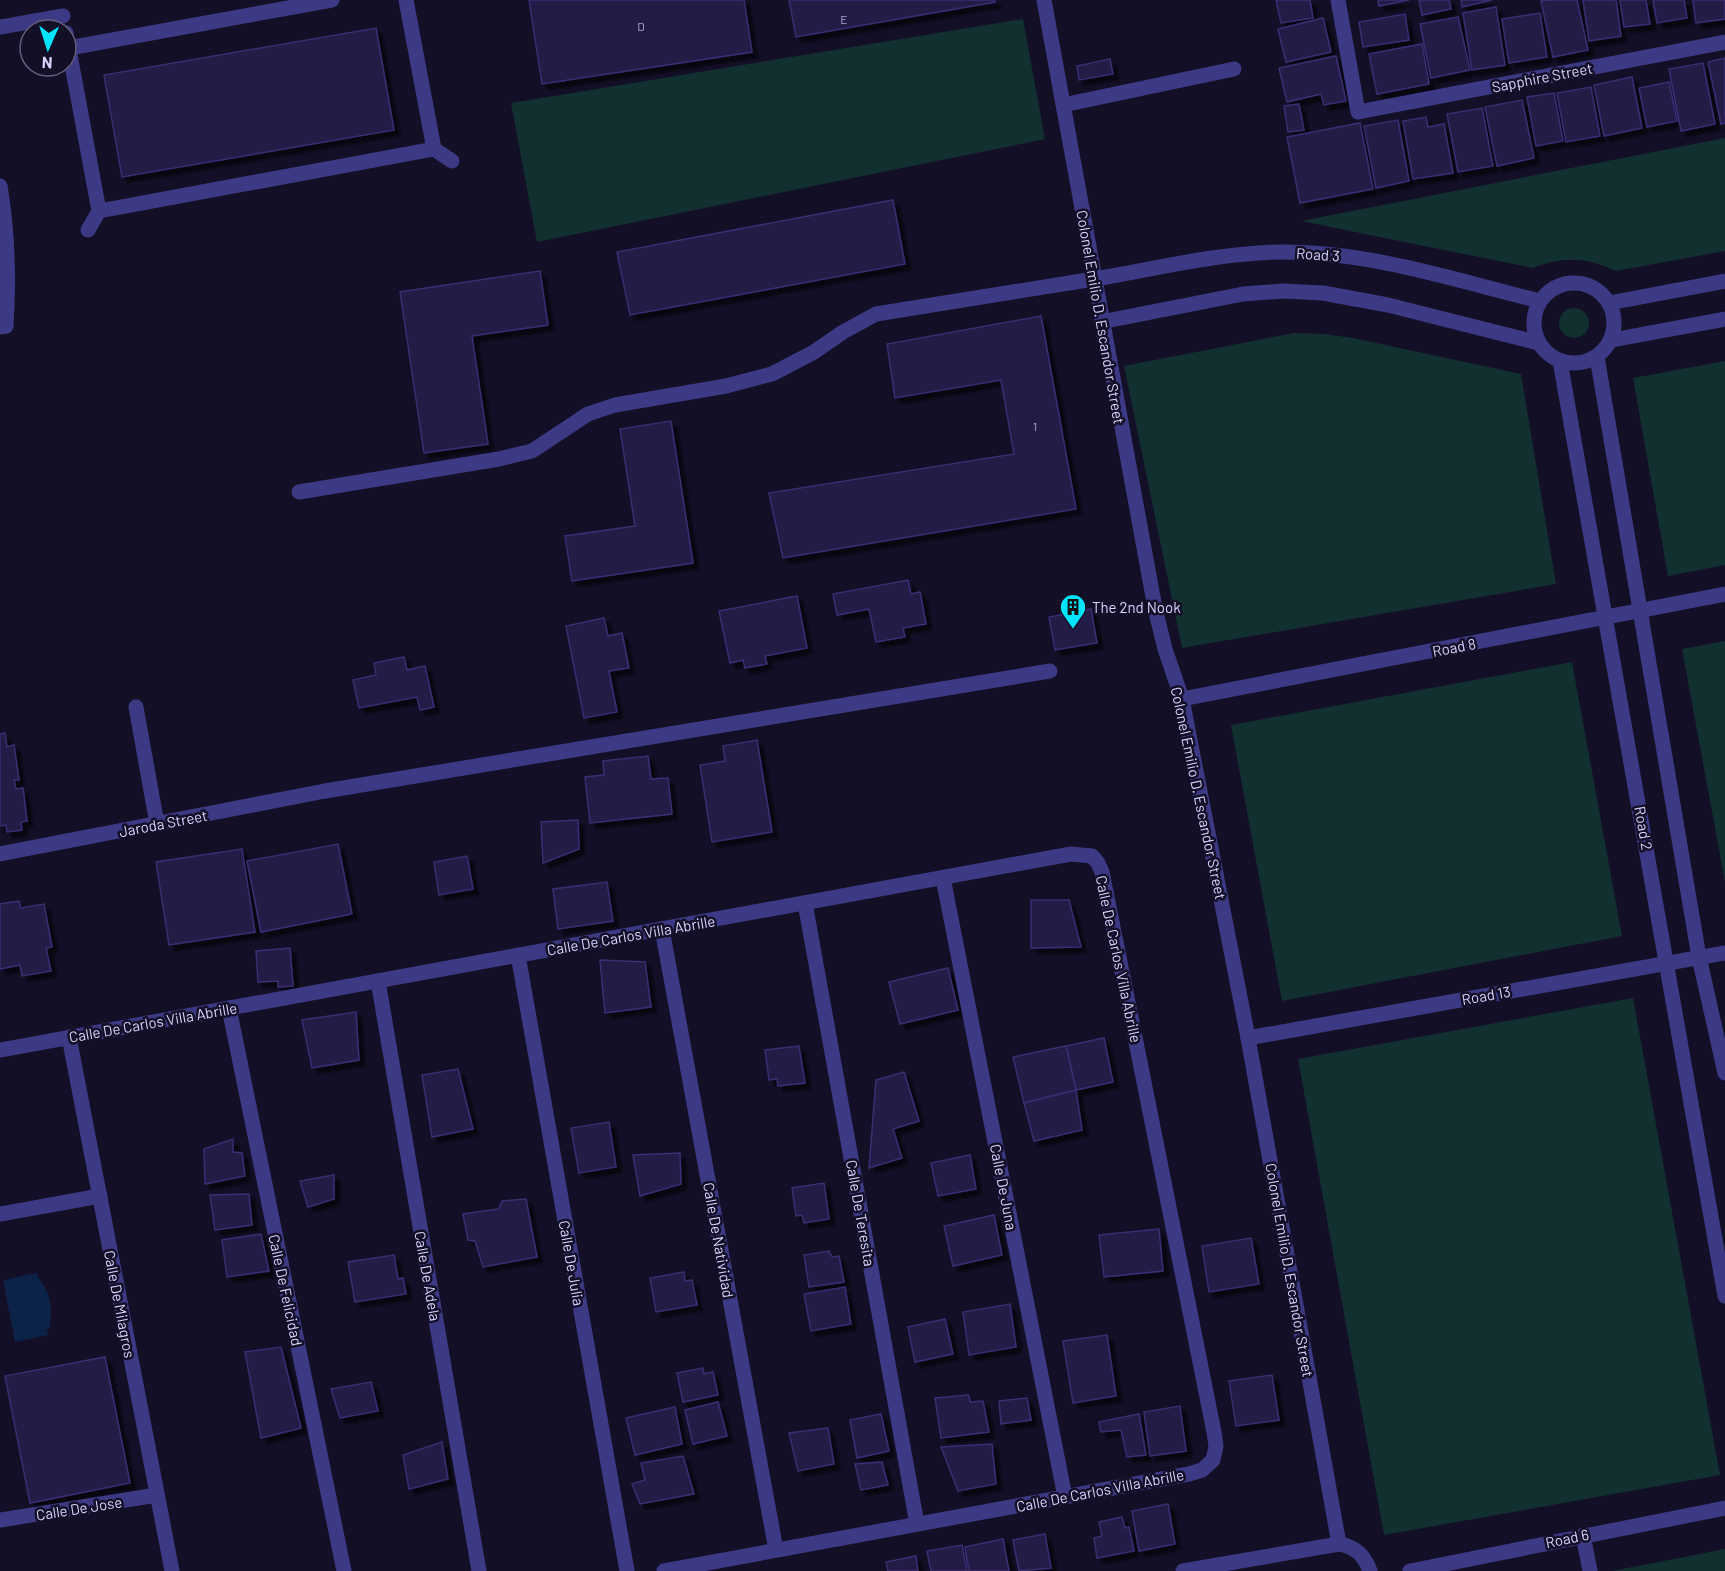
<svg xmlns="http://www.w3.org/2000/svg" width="1725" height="1571" viewBox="0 0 1725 1571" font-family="Barlow,sans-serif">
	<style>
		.green { fill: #12302f }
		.water { fill: #0c2248 }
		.building { fill: #241b47; stroke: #3b2d73; stroke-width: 1.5; filter: url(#shadow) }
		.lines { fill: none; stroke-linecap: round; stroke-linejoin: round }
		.service { stroke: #3d3a85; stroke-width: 15 }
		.minor { stroke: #3d3a85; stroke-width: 15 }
		.labels { text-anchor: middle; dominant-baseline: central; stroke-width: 5; stroke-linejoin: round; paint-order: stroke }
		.number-label { font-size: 12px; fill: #aca6d1 }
		.street-label { font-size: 15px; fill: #d9d4ff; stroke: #130f26 }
		.poi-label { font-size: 15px; fill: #d9d4ff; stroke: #130f26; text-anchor: start }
	</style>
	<defs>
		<filter id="shadow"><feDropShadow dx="5.5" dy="5.5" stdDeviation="1.5" flood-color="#0009"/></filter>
	</defs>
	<rect width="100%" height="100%" fill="#130f26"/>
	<!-- green -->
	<g class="green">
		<path d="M1023 19 1045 139 537 242 511 103Z"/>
		<path d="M1725 138V251L1616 271C1587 257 1562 256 1533 268L1301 221Z"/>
		<circle cx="1574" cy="323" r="15"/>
		<path d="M1294 333 1324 334 1353 338 1521 374 1556 584 1182 648 1124 366Z"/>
		<path d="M1725 361V565L1668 576 1633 378Z"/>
		<path d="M1725 641V882L1682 649Z"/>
		<path d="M1572 662 1622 936 1282 1001 1231 725Z"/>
		<path d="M1633 998 1720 1475 1384 1535 1298 1059Z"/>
		<path d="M1725 1549V1571H1612Z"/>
	</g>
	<!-- water -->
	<path class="water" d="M37 1273C38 1280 41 1280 44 1286 52 1299 53 1314 49 1329L47 1330 48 1335 15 1342 3 1280Z"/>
	<!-- building -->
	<g class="building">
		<path d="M529 0H744L752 52 542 84Z"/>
		<path d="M789 0H995V2L796 37Z"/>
		<path d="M1276 0H1310L1313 18 1281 23Z"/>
		<path d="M1378 0H1409L1379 6Z"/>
		<path d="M1419 0H1449L1451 9 1422 15Z"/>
		<path d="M1461 0H1492L1462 7Z"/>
		<path d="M1548 0H1577L1588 50 1553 57 1541 1Z"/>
		<path d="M1583 0H1616L1621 36 1589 41Z"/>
		<path d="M1620 0H1646L1650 24 1624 27Z"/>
		<path d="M1653 0H1684L1687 18 1657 23Z"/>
		<path d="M1693 0H1725V19L1696 23Z"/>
		<path d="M1496 7 1505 65 1472 70 1463 13Z"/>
		<path d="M1540 13 1547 57 1509 63 1502 19Z"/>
		<path d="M1405 14 1409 40 1363 47 1359 22Z"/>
		<path d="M1458 17 1470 70 1431 78 1420 24Z"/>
		<path d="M1323 18 1331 52 1286 62 1278 29Z"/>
		<path d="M376 28 394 130 122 177 104 75Z"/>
		<path d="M1422 44 1429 84 1377 94 1369 54Z"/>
		<path d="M1336 56 1346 101 1324 105 1321 94 1287 102 1279 68Z"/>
		<path d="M1725 58V123L1721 124 1708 62Z"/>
		<path d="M1110 59 1113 74 1079 80 1077 66Z"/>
		<path d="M1703 63 1715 124 1681 131 1669 69Z"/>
		<path d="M1632 77 1642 128 1604 136 1594 85Z"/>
		<path d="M1669 82 1677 121 1647 127 1639 88Z"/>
		<path d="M1591 87 1600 136 1566 142 1557 93Z"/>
		<path d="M1554 93 1563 141 1536 146 1527 97Z"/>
		<path d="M1522 100 1534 158 1497 166 1485 107Z"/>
		<path d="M1299 104 1304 130 1288 132 1284 106Z"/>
		<path d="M1482 108 1493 166 1458 172 1447 114Z"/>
		<path d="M1426 117 1428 127 1444 124 1453 173 1413 179 1403 121Z"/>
		<path d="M1398 120 1409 181 1376 188 1364 126Z"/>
		<path d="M1360 123 1373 189 1300 203 1287 137Z"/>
		<path d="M893 200 905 264 630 315 617 252Z"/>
		<path d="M540 271 548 325 472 336 488 444 424 453 400 292Z"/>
		<path d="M1041 316 1076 509 783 558 769 493 1014 454 1001 380 895 398 887 344Z"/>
		<path d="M671 421 693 563 572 581 565 536 635 526 620 429Z"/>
		<path d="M908 580 911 594 920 592 926 624 903 628 905 637 876 642 869 609 837 615 833 594Z"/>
		<path d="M797 596 807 648 765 656 767 664 745 668 743 660 730 663 719 611Z"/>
		<path d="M1091 609 1097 643 1055 650 1049 617Z"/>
		<path d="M604 618 608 636 622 633 629 668 609 671 617 712 584 718 566 626Z"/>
		<path d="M404 657 407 670 425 666 434 707 420 710 417 697 359 708 353 680 376 675 374 663Z"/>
		<path d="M5 733 7 747 14 745 19 780H14L16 789 23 788 27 821 21 822 22 830 7 832 6 825 0 826V734Z"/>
		<path d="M757 740 772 832 712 842 700 765 725 761 723 746Z"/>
		<path d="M648 756 651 779 668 778 672 814 590 823 585 777 604 775 603 761Z"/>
		<path d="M578 820 579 849 543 863 541 822Z"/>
		<path d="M338 844 352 914 261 932 247 861Z"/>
		<path d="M242 849 255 932 169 945 156 862Z"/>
		<path d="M467 856 473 889 439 895 434 862Z"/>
		<path d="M607 882 613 921 558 929 553 889Z"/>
		<path d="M1031 900H1069L1081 947 1031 948Z"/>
		<path d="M19 901 21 908 44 904 52 947 46 948 51 971 22 976 20 965 0 969V904Z"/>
		<path d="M290 948 293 986 278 987V981L258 982 256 951Z"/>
		<path d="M600 960 645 962 651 1007 605 1013Z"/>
		<path d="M948 968 958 1010 900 1024 889 982Z"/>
		<path d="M356 1012 359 1060 312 1068 302 1020Z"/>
		<path d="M1104 1038 1113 1082 1076 1090 1066 1046Z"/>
		<path d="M799 1046 805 1083 778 1086 777 1079 769 1080 765 1050Z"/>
		<path d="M1066 1046 1076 1090 1024 1103 1013 1057Z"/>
		<path d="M458 1069 473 1129 432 1137 422 1075Z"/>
		<path d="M904 1072 919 1121 893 1129 902 1158 869 1168 876 1080Z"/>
		<path d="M1076 1090 1082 1130 1034 1141 1024 1103Z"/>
		<path d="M609 1122 616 1167 579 1173 571 1128Z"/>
		<path d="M233 1139V1152L242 1153 245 1176 205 1184 204 1149Z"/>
		<path d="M680 1153 681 1184 640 1196 633 1155Z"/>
		<path d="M970 1155 976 1189 938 1196 931 1163Z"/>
		<path d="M334 1175V1199L308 1207 300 1181Z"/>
		<path d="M824 1183 829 1219 804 1223 802 1215 796 1216 792 1188Z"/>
		<path d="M249 1194 252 1225 215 1230 210 1195Z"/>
		<path d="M526 1199 537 1257 483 1267 475 1241 468 1240 463 1214 499 1209 502 1201Z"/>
		<path d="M994 1215 1002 1255 953 1266 944 1226Z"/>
		<path d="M1159 1229 1163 1271 1104 1277 1099 1235Z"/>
		<path d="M261 1234 269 1271 227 1277 222 1240Z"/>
		<path d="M1251 1238 1259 1284 1209 1292 1202 1246Z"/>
		<path d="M829 1251 832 1257 839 1256 844 1282 809 1287 804 1255Z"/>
		<path d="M394 1255 398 1279 403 1278 406 1294 355 1302 348 1262Z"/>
		<path d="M684 1272 685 1281 692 1280 697 1305 656 1312 650 1278Z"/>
		<path d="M845 1287 851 1324 811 1331 804 1294Z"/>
		<path d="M1010 1304 1016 1347 969 1355 963 1312Z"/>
		<path d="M945 1319 953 1354 915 1362 908 1327Z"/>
		<path d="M1107 1335 1116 1396 1073 1403 1063 1341Z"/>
		<path d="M281 1347 301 1428 261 1438 245 1352Z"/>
		<path d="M105 1357 130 1483 30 1503 5 1376Z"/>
		<path d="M703 1368 704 1374 713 1372 718 1395 683 1402 677 1373Z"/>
		<path d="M1272 1375 1279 1420 1236 1426 1229 1381Z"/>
		<path d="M371 1382 378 1411 340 1418 331 1389Z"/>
		<path d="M969 1395 970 1402 983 1401 989 1432 941 1438 935 1398Z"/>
		<path d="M1027 1398 1031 1420 1001 1424 999 1401Z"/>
		<path d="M718 1402 727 1436 693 1444 685 1410Z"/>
		<path d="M1180 1406 1186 1451 1150 1456 1144 1412Z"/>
		<path d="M675 1407 682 1444 635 1455 626 1418Z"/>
		<path d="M881 1414 889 1451 857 1458 850 1420Z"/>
		<path d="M1139 1414 1146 1455 1127 1457 1121 1430 1101 1432 1099 1422Z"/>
		<path d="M828 1428 834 1464 798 1471 789 1433Z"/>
		<path d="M442 1442 448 1479 409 1489 403 1455Z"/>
		<path d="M992 1444 996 1484 958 1491 941 1447Z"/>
		<path d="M683 1456 694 1494 640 1504 632 1484 645 1480 641 1463Z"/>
		<path d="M882 1462 888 1485 861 1490 855 1464Z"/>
		<path d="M1168 1504 1175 1544 1139 1551 1132 1511Z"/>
		<path d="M1122 1517 1125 1528 1129 1527 1134 1551 1097 1558 1094 1538 1102 1536 1099 1522Z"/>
		<path d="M1045 1534 1051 1568 1019 1571 1013 1540Z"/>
		<path d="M1003 1539 1009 1571H969L965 1547Z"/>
		<path d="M962 1545 967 1571H931L927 1551Z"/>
		<path d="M916 1556 918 1571H888L886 1562Z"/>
	</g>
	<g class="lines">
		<!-- service -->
		<g class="service">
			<path d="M406 0 434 149"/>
			<path d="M0 27 63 16"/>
			<path d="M66 33 99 211 88 230"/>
			<path d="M69 48 332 0"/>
			<path d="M1063 105 1234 69"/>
			<path d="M0 186C8 233 9 279 6 326"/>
			<path d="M99 211 434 149 452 161"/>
			<path d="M299 492 499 459 532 451 588 414 615 405 726 386 772 374 814 352 843 332 876 314 1094 279"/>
			<path d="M136 707 157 824"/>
			<path d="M325 791 1050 671"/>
			<path d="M1583 1535 1590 1571"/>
		</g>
		<!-- minor -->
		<g class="minor">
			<path d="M1044 0 1155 608 1165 649 1182 699 1248 1038 1339 1544"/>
			<path d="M1338 0 1358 112 1725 42"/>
			<path d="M1094 279C1155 269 1217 253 1280 252 1368 251 1455 280 1540 301"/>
			<circle cx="1574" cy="323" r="40"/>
			<path d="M1609 303 1725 281"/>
			<path d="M1101 322 1243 294 1283 291 1323 293 1388 305 1539 343"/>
			<path d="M0 327 6 326"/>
			<path d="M1612 340 1725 319"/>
			<path d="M1597 357 1699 957 1725 1073"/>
			<path d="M1560 361 1725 1296"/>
			<path d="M1182 699 1725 594"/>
			<path d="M0 854 325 791"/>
			<path d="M943 878 1065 1497"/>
			<path d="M805 903 917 1524"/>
			<path d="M662 929 776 1550"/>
			<path d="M518 955 627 1571"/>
			<path d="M378 981 479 1571"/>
			<path d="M229 1008 344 1571"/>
			<path d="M69 1037 172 1571"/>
			<path d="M1248 1038 1725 953"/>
			<path d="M0 1050 1071 854 1092 856 1098 863 1102 872 1214 1432 1216 1446 1213 1460 1202 1470 1189 1474 664 1571"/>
			<path d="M0 1214 100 1196"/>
			<path d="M0 1520 157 1495"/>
			<path d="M1183 1571 1339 1544C1356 1547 1364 1555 1370 1571"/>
			<path d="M1410 1571 1725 1508"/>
		</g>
	</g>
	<!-- icons -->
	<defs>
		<g id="building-pin" transform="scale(1.35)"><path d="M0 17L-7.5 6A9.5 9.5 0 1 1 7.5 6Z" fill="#00e5ff" stroke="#130f26"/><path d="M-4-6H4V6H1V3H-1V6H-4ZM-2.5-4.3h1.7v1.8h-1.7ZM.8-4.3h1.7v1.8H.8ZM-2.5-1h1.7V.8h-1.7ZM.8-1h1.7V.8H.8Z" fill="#111"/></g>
	</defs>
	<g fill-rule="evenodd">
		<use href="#building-pin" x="1073" y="607"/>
	</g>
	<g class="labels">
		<!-- number labels -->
		<g class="number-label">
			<text x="844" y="19">E</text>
			<text x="641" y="26">D</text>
			<text x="1035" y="426">1</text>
		</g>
		<!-- street labels -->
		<g class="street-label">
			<text transform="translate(1542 77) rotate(-11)">Sapphire Street</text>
			<text transform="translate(1318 254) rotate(4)">Road 3</text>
			<text transform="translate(1101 317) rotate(80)">Colonel Emilio D. Escandor Street</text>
			<text transform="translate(1454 647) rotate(-11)">Road 8</text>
			<text transform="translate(1199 793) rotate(78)">Colonel Emilio D. Escandor Street</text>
			<text transform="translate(163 823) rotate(-11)">Jaroda Street</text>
			<text transform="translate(1644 828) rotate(80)">Road 2</text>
			<text transform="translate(631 935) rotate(-10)">Calle De Carlos Villa Abrille</text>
			<text transform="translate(1119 959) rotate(78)">Calle De Carlos Villa Abrille</text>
			<text transform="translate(1486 995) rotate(-10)">Road 13</text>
			<text transform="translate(153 1022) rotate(-10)">Calle De Carlos Villa Abrille</text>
			<text transform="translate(1004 1187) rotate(79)">Calle De Juna</text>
			<text transform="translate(861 1213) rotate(80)">Calle De Teresita</text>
			<text transform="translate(719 1240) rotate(80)">Calle De Natividad</text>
			<text transform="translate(572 1263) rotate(80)">Calle De Julia</text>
			<text transform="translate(1290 1270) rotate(80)">Colonel Emilio D. Escandor Street</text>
			<text transform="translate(428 1276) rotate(80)">Calle De Adela</text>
			<text transform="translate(286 1290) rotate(78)">Calle De Felicidad</text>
			<text transform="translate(120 1304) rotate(79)">Calle De Milagros</text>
			<text transform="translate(1100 1490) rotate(-11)">Calle De Carlos Villa Abrille</text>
			<text transform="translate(79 1508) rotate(-9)">Calle De Jose</text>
			<text transform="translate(1567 1538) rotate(-12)">Road 6</text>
		</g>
		<!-- poi labels -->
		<g class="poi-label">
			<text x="1092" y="607">The 2nd Nook</text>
		</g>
	</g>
	<!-- north arrow -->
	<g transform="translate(48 48) rotate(183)"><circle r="28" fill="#130f26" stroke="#625e7d" stroke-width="1.5"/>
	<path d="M0-4.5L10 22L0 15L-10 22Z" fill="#00e5ff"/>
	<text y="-9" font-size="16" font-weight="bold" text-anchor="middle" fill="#d9d4ff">N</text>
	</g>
</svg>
